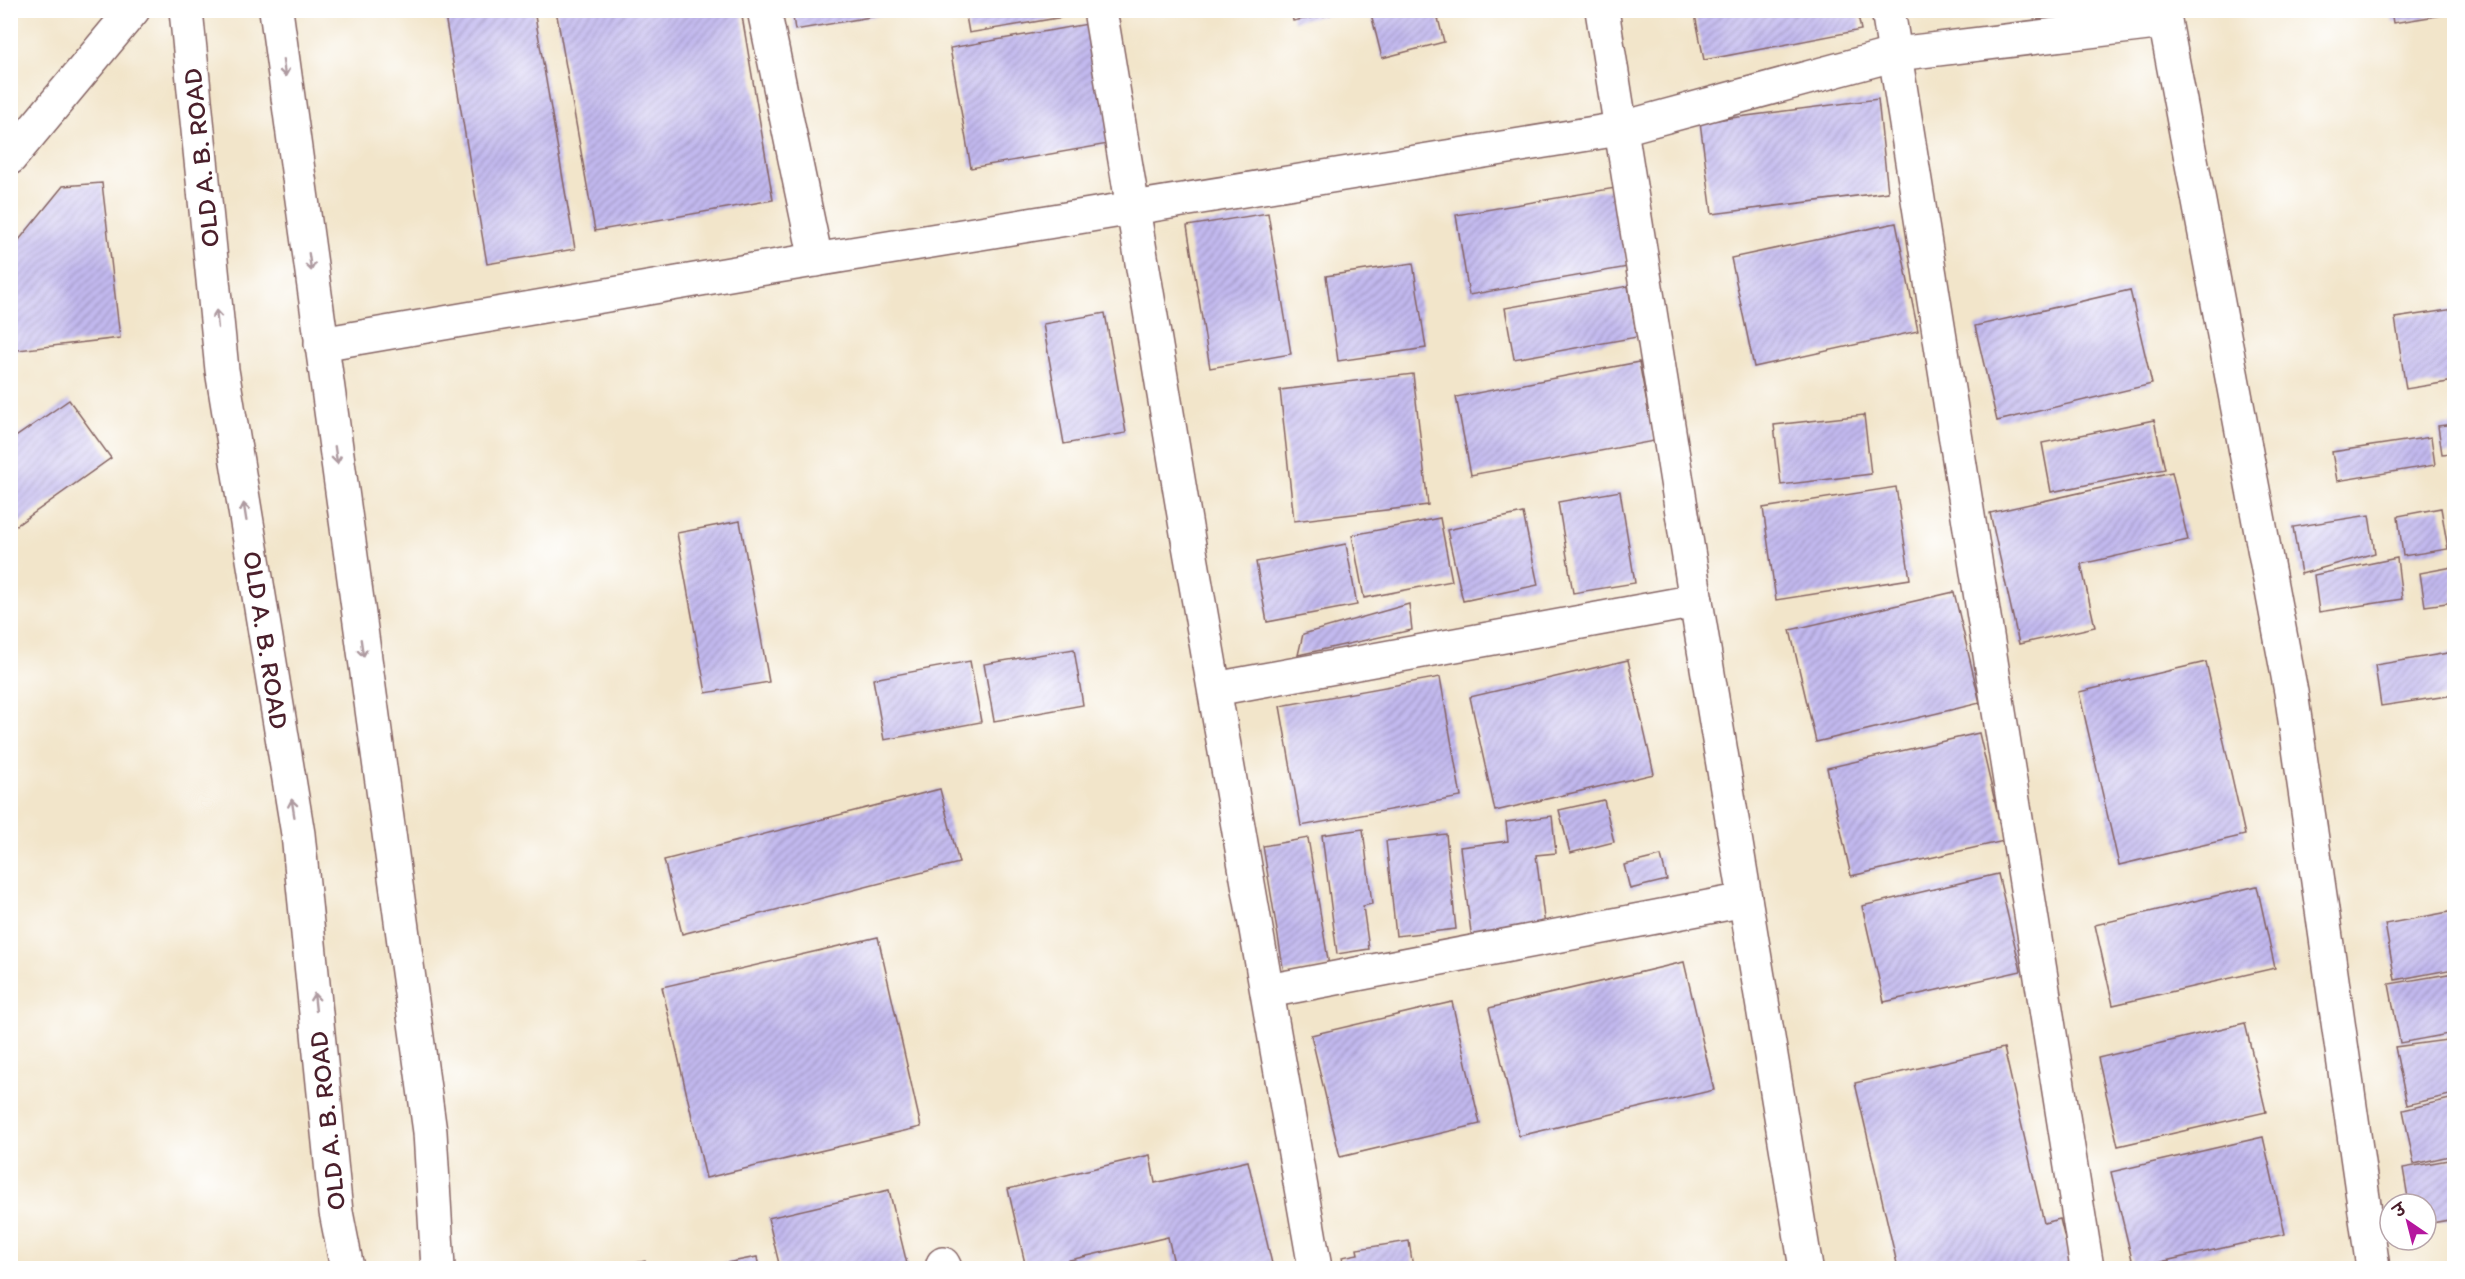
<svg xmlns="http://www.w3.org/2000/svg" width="2465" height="1279" viewBox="0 0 2465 1279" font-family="Itim,'Playpen Sans Deva',sans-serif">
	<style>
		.building { fill: url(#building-hatch) }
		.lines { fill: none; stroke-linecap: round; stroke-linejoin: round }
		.minor-casing { stroke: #856463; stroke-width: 36 }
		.major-casing { stroke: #856463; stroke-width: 36 }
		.minor { stroke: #fff; stroke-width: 33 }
		.major { stroke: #fff; stroke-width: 33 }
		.oneway { stroke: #ae9aa0 }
		.labels { text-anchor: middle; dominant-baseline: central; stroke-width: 4.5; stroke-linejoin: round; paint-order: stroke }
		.street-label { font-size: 26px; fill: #4a1f2b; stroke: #fff }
	</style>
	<defs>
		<pattern id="building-hatch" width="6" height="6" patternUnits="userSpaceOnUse" patternTransform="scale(1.5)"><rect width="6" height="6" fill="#c2b9ef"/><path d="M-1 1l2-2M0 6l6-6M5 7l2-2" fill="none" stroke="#a096c2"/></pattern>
	</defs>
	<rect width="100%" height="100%" fill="#fff"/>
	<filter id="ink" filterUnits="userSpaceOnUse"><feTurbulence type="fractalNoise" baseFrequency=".0167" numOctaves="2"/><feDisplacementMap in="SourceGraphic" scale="12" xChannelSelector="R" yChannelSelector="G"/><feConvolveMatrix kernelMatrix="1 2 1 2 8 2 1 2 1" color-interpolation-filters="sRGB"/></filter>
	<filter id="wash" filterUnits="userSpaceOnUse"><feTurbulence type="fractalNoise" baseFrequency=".008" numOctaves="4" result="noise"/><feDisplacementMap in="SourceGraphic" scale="24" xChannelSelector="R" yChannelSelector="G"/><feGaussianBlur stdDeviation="1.35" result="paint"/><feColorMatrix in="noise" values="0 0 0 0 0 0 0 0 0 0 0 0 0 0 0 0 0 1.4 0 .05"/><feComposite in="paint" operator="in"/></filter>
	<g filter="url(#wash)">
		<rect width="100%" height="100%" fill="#f2e5ca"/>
		<g id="blocks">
			<!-- building -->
			<g class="building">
				<path d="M444 10H534L575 249 487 264Z"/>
				<path d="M556 10H741L773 200 595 231Z"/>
				<path d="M792 10H899V12L795 30Z"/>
				<path d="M965 10H1092V12L969 33Z"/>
				<path d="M1291 10H1344V12L1293 21Z"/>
				<path d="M1370 10H1436L1444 42 1382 58Z"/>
				<path d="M1694 10H1857L1861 30 1704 60Z"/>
				<path d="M2391 10H2454V13L2393 23Z"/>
				<path d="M1093 23 1114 143 971 168 950 48Z"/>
				<path d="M1878 99 1888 192 1712 214 1700 122Z"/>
				<path d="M102 183 120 338 10 351V251L63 186Z"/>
				<path d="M1615 188 1628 267 1469 295 1456 215Z"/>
				<path d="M1268 213 1291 354 1210 368 1187 226Z"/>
				<path d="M1896 223 1918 331 1754 367 1731 258Z"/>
				<path d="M1413 263 1426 348 1338 361 1326 276Z"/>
				<path d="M1628 286 1637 337 1514 359 1505 308Z"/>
				<path d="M2130 290 2152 384 1997 421 1975 326Z"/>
				<path d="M2454 309V381L2406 389 2395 318Z"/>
				<path d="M1105 313 1126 433 1064 444 1043 324Z"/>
				<path d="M1639 362 1654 441 1471 475 1456 397Z"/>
				<path d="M1413 374 1428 505 1294 521 1280 390Z"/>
				<path d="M69 400 111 458 10 530V441Z"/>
				<path d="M1864 415 1871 474 1781 485 1774 425Z"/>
				<path d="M2154 420 2165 469 2051 492 2042 443Z"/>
				<path d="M2454 424V453L2442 454 2438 426Z"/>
				<path d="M2431 437 2435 465 2337 481 2332 452Z"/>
				<path d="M2172 472 2188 540 2081 564 2095 627 2019 644 1990 513Z"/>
				<path d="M1896 487 1910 579 1776 600 1763 508Z"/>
				<path d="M1620 491 1635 583 1573 593 1558 502Z"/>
				<path d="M2441 508 2448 549 2403 556 2398 516Z"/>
				<path d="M1523 513 1538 585 1463 601 1447 530Z"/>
				<path d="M2369 515 2375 553 2301 574 2293 527Z"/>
				<path d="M1440 518 1452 581 1364 598 1352 535Z"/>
				<path d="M740 521 769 682 706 693 677 533Z"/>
				<path d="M1346 544 1357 605 1267 622 1256 562Z"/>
				<path d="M2397 558 2402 599 2319 612 2314 575Z"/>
				<path d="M2453 567 2454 602 2425 606 2420 573Z"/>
				<path d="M1954 592 1980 703 1816 742 1790 630Z"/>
				<path d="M1409 604 1412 630 1298 655 1303 634Z"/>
				<path d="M1074 649 1083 705 994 721 984 664Z"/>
				<path d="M2454 652V695L2381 706 2375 665Z"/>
				<path d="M1628 660 1654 774 1495 811 1470 697Z"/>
				<path d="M970 661 981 722 884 740 873 679Z"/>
				<path d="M2206 662 2245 835 2119 865 2079 692Z"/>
				<path d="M1440 677 1461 797 1301 826 1280 706Z"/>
				<path d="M1979 733 2004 841 1851 876 1827 768Z"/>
				<path d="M940 789 959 863 682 934 664 860Z"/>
				<path d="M1604 800 1614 842 1570 853 1559 810Z"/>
				<path d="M1552 816 1556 853 1536 855 1545 926 1472 940 1460 847 1508 841 1506 822Z"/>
				<path d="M1363 829 1372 904 1363 906 1369 949 1337 954 1322 835Z"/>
				<path d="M1446 834 1456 929 1396 936 1386 841Z"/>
				<path d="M1308 838 1329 966 1284 973 1263 846Z"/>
				<path d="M1661 856 1667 880 1630 889 1624 865Z"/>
				<path d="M1998 874 2021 971 1884 1002 1862 906Z"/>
				<path d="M2257 886 2275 968 2113 1005 2095 925Z"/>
				<path d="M2454 911V969L2395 980 2385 924Z"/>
				<path d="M878 937 921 1127 706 1178 662 987Z"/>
				<path d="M1684 962 1714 1090 1519 1136 1489 1008Z"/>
				<path d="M2454 973V1033L2400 1043 2389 984Z"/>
				<path d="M1452 1002 1480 1124 1340 1157 1311 1035Z"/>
				<path d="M2245 1023 2266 1112 2118 1146 2098 1058Z"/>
				<path d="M2454 1039V1094L2407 1105 2395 1047Z"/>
				<path d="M2004 1048 2044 1223 2060 1219 2072 1268H1898L1855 1083Z"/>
				<path d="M2454 1098V1155L2414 1164 2403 1110Z"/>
				<path d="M2263 1137 2285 1234 2134 1268 2111 1172Z"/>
				<path d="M1150 1155 1155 1183 1248 1161 1273 1268H1175L1168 1237 1036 1268H1026L1008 1189Z"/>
				<path d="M2454 1159V1219L2426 1224V1204H2409L2403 1168Z"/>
				<path d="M889 1190 908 1268H780L768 1218Z"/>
				<path d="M1409 1241 1413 1268H1344L1342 1257 1358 1254 1357 1249Z"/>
				<path d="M757 1257 759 1268H706V1267Z"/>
				<path d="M645 1261 647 1268H613V1267Z"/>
			</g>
		</g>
	</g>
	<g filter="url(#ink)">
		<use href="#blocks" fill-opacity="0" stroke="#856463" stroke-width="1.5"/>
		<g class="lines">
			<!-- minor casing -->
			<g class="minor-casing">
				<g id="minor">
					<path d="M764 10 816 260"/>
					<path d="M1100 10 1189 545 1315 1268"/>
					<path d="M1602 10 1696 601 1806 1268"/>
					<path d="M1888 10 2087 1268"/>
					<path d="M2163 10 2291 692 2373 1268"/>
					<path d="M10 158 133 10"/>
					<path d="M321 344 753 270 1619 129 1896 54 2165 22"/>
					<path d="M1215 689 1696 601"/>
					<path d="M1268 991 1745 900"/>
					<path d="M943 1264 945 1268"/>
				</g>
			</g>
			<!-- major casing -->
			<g class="major-casing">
				<g id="major">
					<path d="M186 10 222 370 298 834 336 1212 347 1268"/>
					<path d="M276 10 430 1132 438 1268"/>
				</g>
			</g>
			<!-- minor -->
			<use href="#minor" class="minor"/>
			<!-- major -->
			<use href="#major" class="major"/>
		</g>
		<!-- one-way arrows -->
		<defs><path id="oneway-shaft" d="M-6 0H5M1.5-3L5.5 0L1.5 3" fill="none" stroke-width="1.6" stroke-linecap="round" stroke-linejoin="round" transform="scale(1.5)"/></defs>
		<g class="oneway">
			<use href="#oneway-shaft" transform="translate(284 68) rotate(82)"/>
			<use href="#oneway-shaft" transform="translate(310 262) rotate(82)"/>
			<use href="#oneway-shaft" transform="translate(217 319) rotate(-96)"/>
			<use href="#oneway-shaft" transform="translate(336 455) rotate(82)"/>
			<use href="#oneway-shaft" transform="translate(245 512) rotate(-99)"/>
			<use href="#oneway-shaft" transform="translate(362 648) rotate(82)"/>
			<use href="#oneway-shaft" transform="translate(293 808) rotate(-99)"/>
			<use href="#oneway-shaft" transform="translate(315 1002) rotate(-96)"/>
		</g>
	</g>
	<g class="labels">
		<!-- street labels -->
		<g class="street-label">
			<text transform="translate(201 158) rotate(-96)">OLD A. B. ROAD</text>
			<text transform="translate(266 640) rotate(81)">OLD A. B. ROAD</text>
			<text transform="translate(327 1121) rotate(-96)">OLD A. B. ROAD</text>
		</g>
	</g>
	<!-- margin -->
	<rect width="2465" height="1279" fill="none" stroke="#fff" stroke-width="36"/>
	<!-- north arrow -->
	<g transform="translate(2408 1222) rotate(325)"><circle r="28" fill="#ffffff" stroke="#b7a5aa" stroke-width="1.5"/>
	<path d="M0-4.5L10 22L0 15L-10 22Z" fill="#b5179e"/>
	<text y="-9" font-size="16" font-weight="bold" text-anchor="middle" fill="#4a1f2b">उ</text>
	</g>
</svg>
